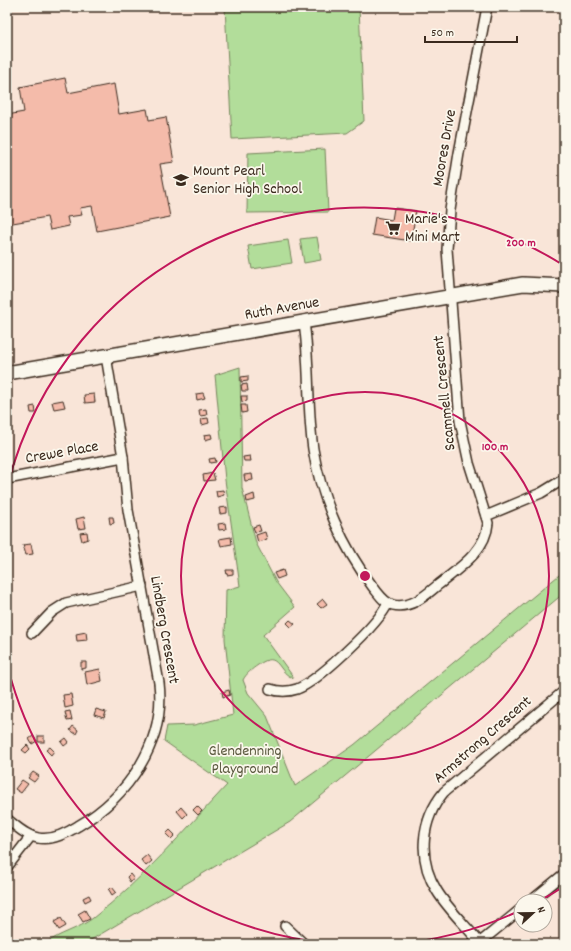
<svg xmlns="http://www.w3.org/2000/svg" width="571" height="951" viewBox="0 0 571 951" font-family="Dekko,sans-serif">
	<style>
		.green { fill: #b2dd9a; stroke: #76845c }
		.building { fill: #f4bbaa; stroke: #3b2a1e }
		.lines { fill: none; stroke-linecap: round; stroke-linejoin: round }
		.minor-casing { stroke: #3b2a1e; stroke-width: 12 }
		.secondary-casing { stroke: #3b2a1e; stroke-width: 16 }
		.minor { stroke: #fbf7ec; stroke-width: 9 }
		.secondary { stroke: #fbf7ec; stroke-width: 13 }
		.ring { fill: none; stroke: #c2185b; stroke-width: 2 }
		.labels { text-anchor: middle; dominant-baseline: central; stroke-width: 3.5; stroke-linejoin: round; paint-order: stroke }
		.street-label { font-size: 16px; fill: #3b2a1e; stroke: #fbf7ec }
		.poi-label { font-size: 16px; fill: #3b2a1e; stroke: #fbf7ec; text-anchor: start }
		.park-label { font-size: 16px; fill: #59573d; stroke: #fbf7ec }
		.centre { fill: #c2185b; stroke: #fbf7ec; stroke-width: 2 }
		.ring-label { font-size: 12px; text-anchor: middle; font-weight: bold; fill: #c2185b; stroke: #fbf7ec; stroke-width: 3.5; stroke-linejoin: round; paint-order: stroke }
	</style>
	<rect width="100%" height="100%" fill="#f9e5d8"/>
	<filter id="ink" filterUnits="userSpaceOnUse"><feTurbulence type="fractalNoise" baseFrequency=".025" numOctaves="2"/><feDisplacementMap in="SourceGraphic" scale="8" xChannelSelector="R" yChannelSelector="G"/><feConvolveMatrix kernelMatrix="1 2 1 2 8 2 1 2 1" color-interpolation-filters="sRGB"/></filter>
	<g filter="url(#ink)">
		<!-- green -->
		<g class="green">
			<path d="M225 7H359L364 121 347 133 232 139Z"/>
			<path d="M325 149 328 212 247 213 248 153Z"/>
			<path d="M317 237 321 260 304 263 300 239Z"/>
			<path d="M288 240 292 263 252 269 248 246Z"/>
			<path d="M240 367 242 488 256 543 276 582 295 607 263 635 294 678C277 674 280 649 258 665 252 669 246 674 243 680L248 693 267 716 295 786 354 745 564 571V593L290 822 84 944H45C59 933 79 929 93 918 142 880 184 831 227 785L164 741 167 726 194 725 233 715 225 639 226 590 240 586 225 480 215 375Z"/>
		</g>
		<!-- building -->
		<g class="building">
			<path d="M65 78 68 93 114 84 119 114 147 109 149 120 166 117 174 162 160 164 170 217 97 231 92 206 80 208 82 215 67 217 69 226 50 230 47 217 7 224V115L24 112 20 87Z"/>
			<path d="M394 208 416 211 411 241 372 235 375 217 392 220Z"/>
			<path d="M248 376V381L241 382V377Z"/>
			<path d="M247 384 248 391H242L241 385Z"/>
			<path d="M203 393 205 398 197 400 196 394Z"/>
			<path d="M94 394 95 402 85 403 84 395Z"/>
			<path d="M241 396H247V401L242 402Z"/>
			<path d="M63 400 65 407 54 409 52 402Z"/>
			<path d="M241 405H246L247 412 242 413Z"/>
			<path d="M35 406 36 413H31L30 407Z"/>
			<path d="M206 409 207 415 200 416 199 410Z"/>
			<path d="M208 418 209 423 202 425 201 419Z"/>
			<path d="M211 434 212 438 205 440 204 435Z"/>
			<path d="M250 456 251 461H244L243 457Z"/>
			<path d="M215 458 216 462 210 463 209 459Z"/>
			<path d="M213 473 215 480 204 481 203 475Z"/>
			<path d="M252 474 253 480 245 481 244 475Z"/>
			<path d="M223 490 224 495 217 497 216 491Z"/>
			<path d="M254 494 255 500 247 502 246 497Z"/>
			<path d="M227 507V513L220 514 219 508Z"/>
			<path d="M84 517 86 528 78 529 76 519Z"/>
			<path d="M109 517H113L114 523 110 524Z"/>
			<path d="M225 523 226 529 219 530 218 524Z"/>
			<path d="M259 525 261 531 255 532 253 527Z"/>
			<path d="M87 532 88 539 82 541 80 533Z"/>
			<path d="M265 532 267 539 258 542 256 535Z"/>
			<path d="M231 537 232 544 221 546 219 539Z"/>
			<path d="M31 544 33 554 26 555 23 545Z"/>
			<path d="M226 570H233V574L227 575Z"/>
			<path d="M283 570 285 576 277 579 274 573Z"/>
			<path d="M323 599 327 604 321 608 317 604Z"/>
			<path d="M290 620 295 624 291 627 287 623Z"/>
			<path d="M86 632 87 640 77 641 76 634Z"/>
			<path d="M81 662H86V668L81 669Z"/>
			<path d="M100 669 102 681 87 685 85 672Z"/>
			<path d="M229 690 230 695 223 697 222 692Z"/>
			<path d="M71 694 73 706 65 708 63 695Z"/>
			<path d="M96 709 106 712 104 718 94 715Z"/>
			<path d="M70 711 72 720 67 721 65 712Z"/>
			<path d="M73 726 78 730 76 734 70 730Z"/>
			<path d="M33 736 37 741 32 744 29 739Z"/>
			<rect x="38" y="736" width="6" height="6"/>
			<path d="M66 738 69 742 64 746 61 742Z"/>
			<path d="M27 745 30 749 26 753 22 750Z"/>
			<path d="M50 747 54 751 51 755 46 750Z"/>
			<path d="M33 772 39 776 34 782 28 778Z"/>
			<path d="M22 780 28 784 21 793 15 789Z"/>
			<path d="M197 806 202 811 198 815 193 810Z"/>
			<path d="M181 807 187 814 183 818 177 811Z"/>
			<path d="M170 830 175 835 171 839 166 834Z"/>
			<path d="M147 855 152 861 146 866 141 860Z"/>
			<path d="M130 874 134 879 130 882 127 877Z"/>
			<path d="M112 887 116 892 112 895 109 890Z"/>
			<path d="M89 895 91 899 85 902 83 898Z"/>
			<path d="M85 910 90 919 83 922 78 914Z"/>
			<path d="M61 918 66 926 59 930 54 922Z"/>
		</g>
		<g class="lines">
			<!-- minor casing -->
			<g class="minor-casing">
				<g id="minor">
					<path d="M304 322C310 364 307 407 313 449 321 498 343 548 373 587 379 594 384 603 393 605 411 609 426 595 438 585 459 568 486 551 488 523L469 463 460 421 447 249 450 210 459 153 487 7"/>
					<path d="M7 479 123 457"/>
					<path d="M486 516 541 493 564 479"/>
					<path d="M32 633 52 612 66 603 142 586"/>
					<path d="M270 689C279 692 288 692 297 689 318 681 379 624 388 603"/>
					<path d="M7 819C16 826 26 836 38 838 52 841 67 833 78 826 128 797 166 742 159 683L128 510 123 457 106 356"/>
					<path d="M7 867 31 836"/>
					<path d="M531 901 564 874"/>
					<path d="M285 926 304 944"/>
					<path d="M480 943C466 926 448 909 437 891 417 859 421 820 444 792L564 691"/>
					<path d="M478 944 521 909"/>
				</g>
			</g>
			<!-- secondary casing -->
			<g class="secondary-casing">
				<path id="secondary" d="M7 373 523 284 564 286"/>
			</g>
			<!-- minor -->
			<use href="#minor" class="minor"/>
			<!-- secondary -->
			<use href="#secondary" class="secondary"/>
		</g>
	</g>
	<!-- distance rings -->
	<g class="ring">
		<circle cx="365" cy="576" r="184"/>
		<path d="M563 887A369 369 0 0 1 541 900M521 910A369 369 0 0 1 394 944M336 944A369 369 0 0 1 8 668M8 484A369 369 0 0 1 563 265"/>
	</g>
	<!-- icons -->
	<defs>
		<g id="school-bare" transform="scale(1.2)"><path d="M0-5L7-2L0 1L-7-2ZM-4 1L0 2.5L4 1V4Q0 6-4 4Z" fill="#3b2a1e" stroke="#fbf7ec" stroke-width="2.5" paint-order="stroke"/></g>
		<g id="supermarket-bare" transform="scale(1.2)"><path d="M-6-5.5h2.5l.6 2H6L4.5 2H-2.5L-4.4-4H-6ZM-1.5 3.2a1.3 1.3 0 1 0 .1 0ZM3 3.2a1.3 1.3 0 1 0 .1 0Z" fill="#3b2a1e" stroke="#fbf7ec" stroke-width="2.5" paint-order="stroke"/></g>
	</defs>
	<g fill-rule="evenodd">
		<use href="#school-bare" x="181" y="180"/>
		<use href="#supermarket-bare" x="393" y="228"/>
	</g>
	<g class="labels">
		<!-- street labels -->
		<g class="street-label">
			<text transform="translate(445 148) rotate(-80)">Moores Drive</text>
			<text transform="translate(282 309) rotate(-10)">Ruth Avenue</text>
			<text transform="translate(445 393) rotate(-96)">Scammell Crescent</text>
			<text transform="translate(62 453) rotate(-10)">Crewe Place</text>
			<text transform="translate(164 630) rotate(80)">Lindberg Crescent</text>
			<text transform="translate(483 740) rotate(-41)">Armstrong Crescent</text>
		</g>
		<!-- poi labels -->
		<g class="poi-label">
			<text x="193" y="171">Mount Pearl<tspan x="193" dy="18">Senior High School</tspan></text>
			<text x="405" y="219">Marie's<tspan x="405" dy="18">Mini Mart</tspan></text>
		</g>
		<!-- park labels -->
		<g class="park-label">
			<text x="245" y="751">Glendenning<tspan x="245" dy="18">Playground</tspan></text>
		</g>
	</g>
	<circle cx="365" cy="576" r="6" class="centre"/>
	<g class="ring-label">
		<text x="521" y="246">200 m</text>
		<text x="495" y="450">100 m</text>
	</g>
	<!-- margin -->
	<rect width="571" height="951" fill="none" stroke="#fbf7ec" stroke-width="24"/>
	<rect x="12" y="12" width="547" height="927" fill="none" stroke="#3b2a1e" stroke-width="1.5" filter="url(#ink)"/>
	<!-- north arrow -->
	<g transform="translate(533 913) rotate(68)"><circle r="19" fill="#fbf7ec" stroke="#aea59a"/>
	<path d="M0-3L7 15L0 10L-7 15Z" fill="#3b2a1e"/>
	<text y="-6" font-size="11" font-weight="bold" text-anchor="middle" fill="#3b2a1e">N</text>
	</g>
	<!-- scale -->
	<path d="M425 36v6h92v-6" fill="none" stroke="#3b2a1e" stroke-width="2"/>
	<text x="431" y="36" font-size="12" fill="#3b2a1e" stroke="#fbf7ec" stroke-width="3" paint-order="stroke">50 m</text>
</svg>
